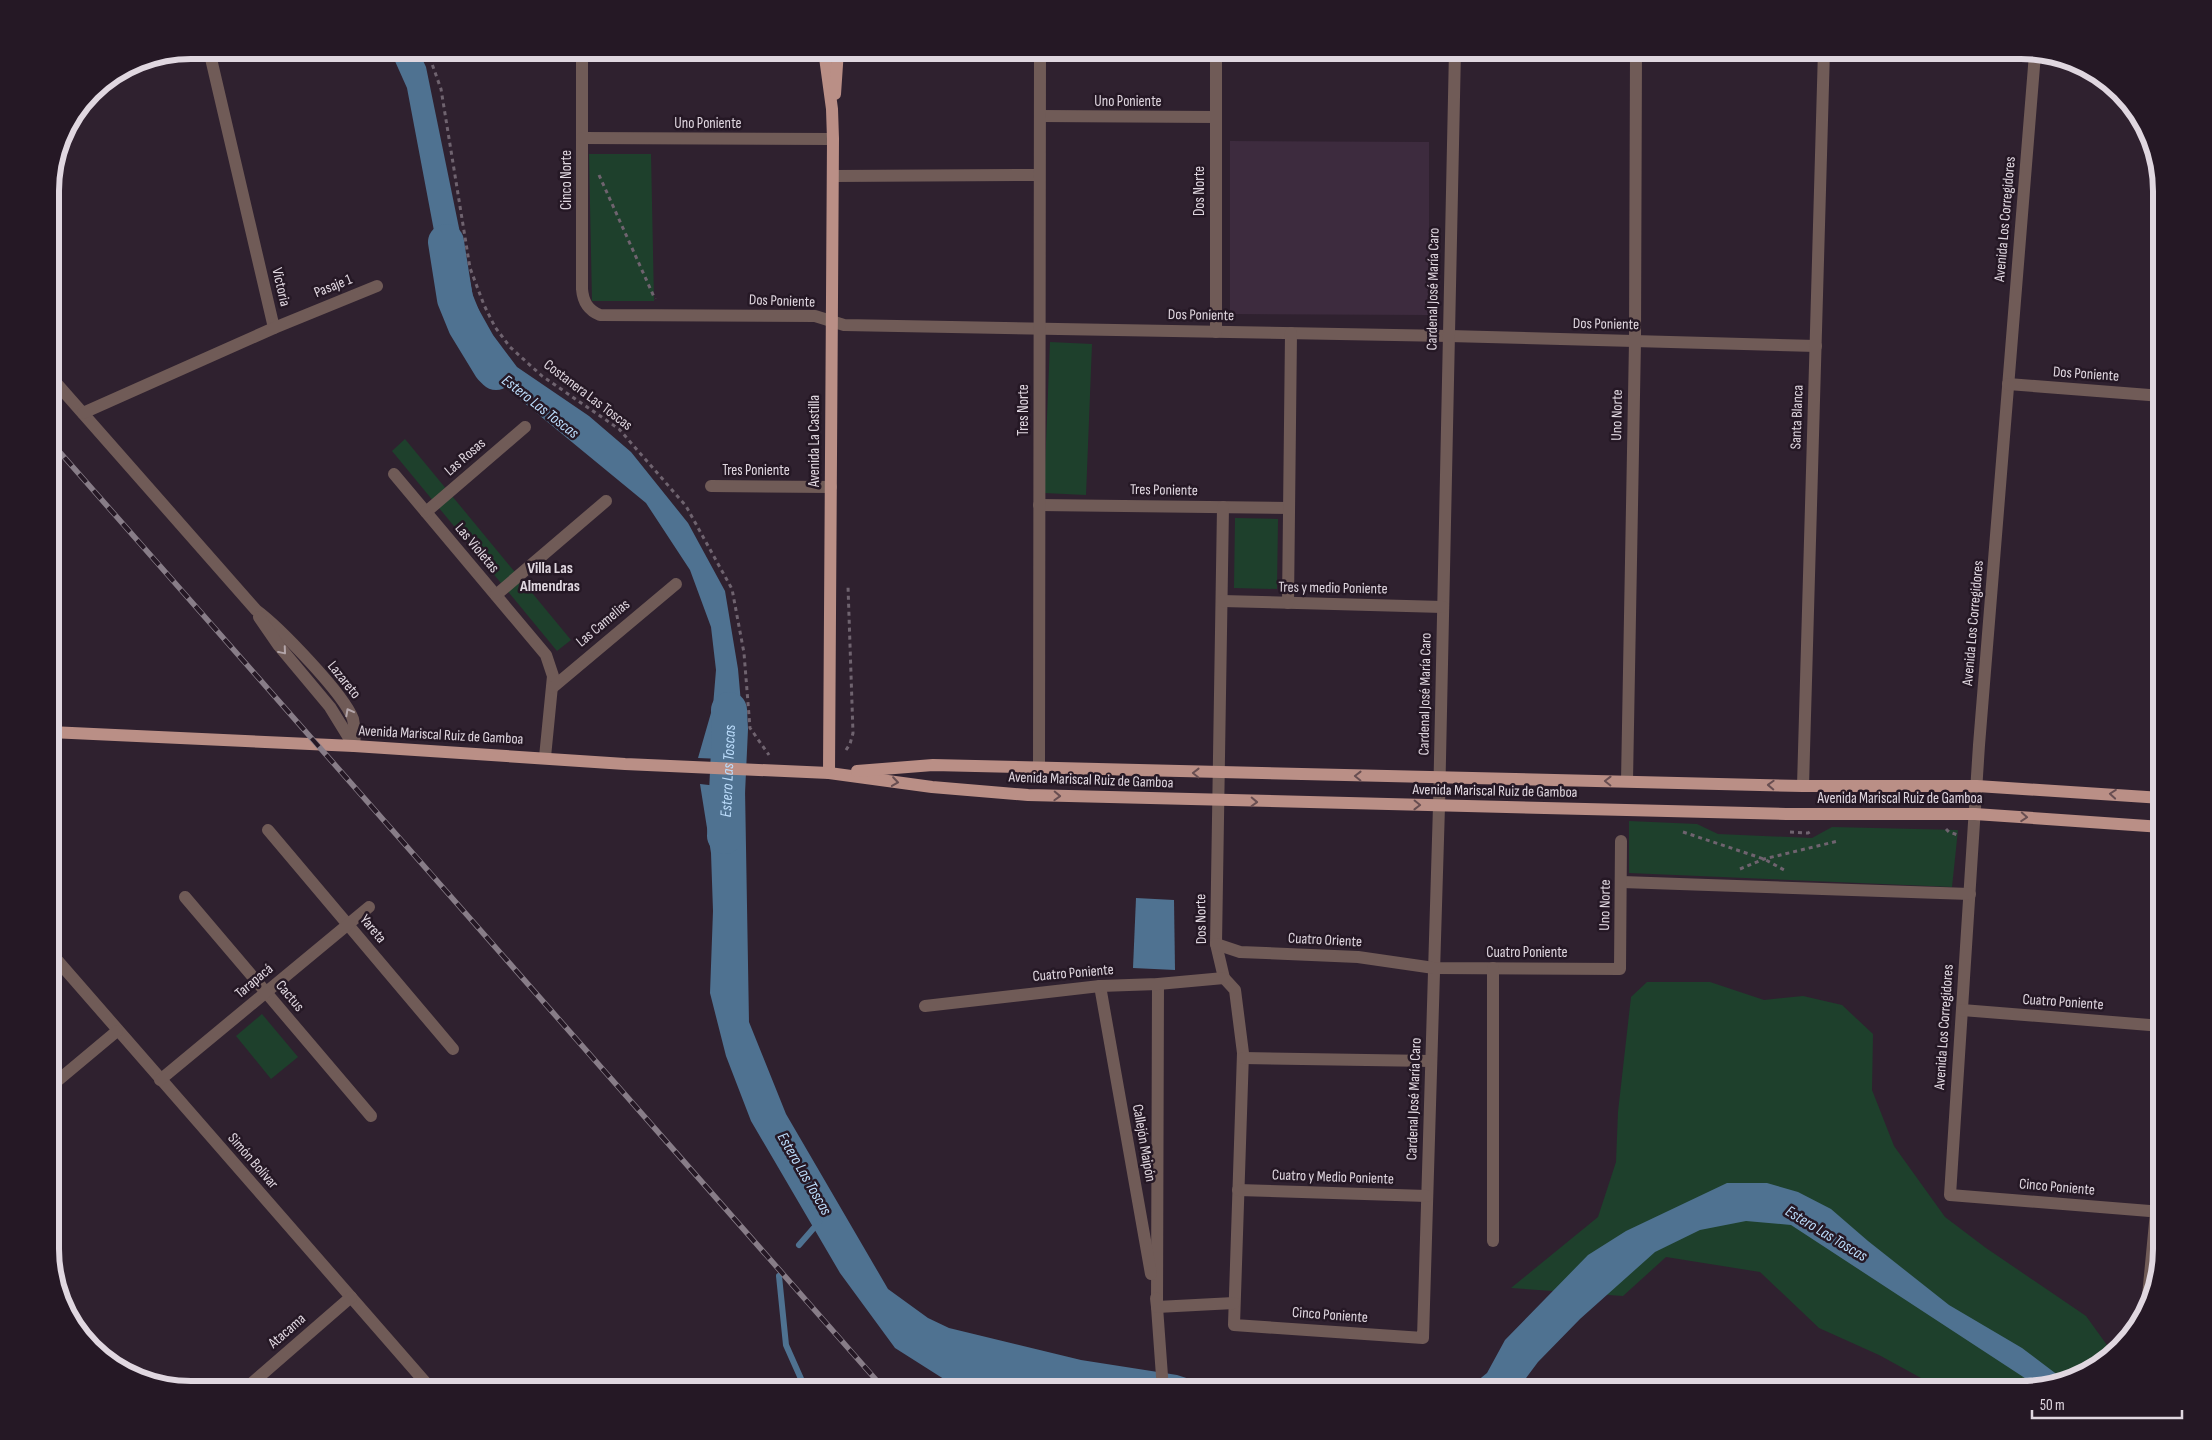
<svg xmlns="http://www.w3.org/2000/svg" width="2212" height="1440" viewBox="0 0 2212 1440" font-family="'Sofia Sans Condensed',sans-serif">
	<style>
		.built { fill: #3d2b3e }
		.green { fill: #1e402c }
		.water { fill: #4f7291 }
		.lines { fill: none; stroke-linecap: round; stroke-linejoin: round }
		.stream { stroke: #4f7291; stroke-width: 6 }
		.river { stroke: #4f7291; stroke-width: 36 }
		.path { stroke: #6f636f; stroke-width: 3; stroke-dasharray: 4 4; stroke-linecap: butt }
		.minor { stroke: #705b57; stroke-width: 12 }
		.major { stroke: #ba8f86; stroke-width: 12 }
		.rail-casing { stroke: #887d88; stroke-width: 5.5 }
		.rail { stroke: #251825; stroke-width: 4; stroke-dasharray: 11; stroke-linecap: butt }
		.oneway { stroke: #b3a5a9 }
		.oneway2 { stroke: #684e51 }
		.labels { text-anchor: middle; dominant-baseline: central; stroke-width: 5; stroke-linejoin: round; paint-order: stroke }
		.street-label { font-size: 15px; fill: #e0d7e0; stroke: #251825 }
		.water-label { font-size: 16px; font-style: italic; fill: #bbdcfb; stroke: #251825 }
		.neighbourhood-label { font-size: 16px; font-weight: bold; fill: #e0d7e0; stroke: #251825 }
		.rim { fill: none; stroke: #e0d7e0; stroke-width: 6 }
	</style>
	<rect width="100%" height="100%" fill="#2f212f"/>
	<!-- built -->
	<path class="built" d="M1230 141 1429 142V315L1230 314Z"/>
	<!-- green -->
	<g class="green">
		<path d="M589 154H651L654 301H592Z"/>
		<path d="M1050 342 1092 344 1086 495 1044 493Z"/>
		<path d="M405 439 571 640 557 651 392 451Z"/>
		<path d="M1235 518 1278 519 1277 589 1234 588Z"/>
		<path d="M1629 821 1697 824 1718 834 1812 838 1832 827 1958 830 1952 887 1629 873Z"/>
		<path d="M1647 982H1710L1764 1000 1803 996 1842 1005 1873 1034 1872 1090 1894 1146 1945 1217 1986 1248 2086 1316 2112 1352 2091 1371 2021 1390H1943L1879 1355 1819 1328 1760 1272 1666 1257 1623 1296 1511 1288 1598 1217 1616 1162 1618 1112 1631 997Z"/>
		<path d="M262 1014 298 1057 271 1079 236 1036Z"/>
	</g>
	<!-- water -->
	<g class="water">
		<path d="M390 50H418L426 67 474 301 493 335 517 367 589 416 631 452 688 523 725 591 738 669 746 760 698 758 713 706 716 670 711 627 690 570 646 503 500 383 475 346 438 252 407 88Z"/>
		<path d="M700 784 745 789 749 1022 786 1114 888 1289 928 1318 949 1328 1081 1360 1177 1375 1224 1390H998L947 1381 895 1348 840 1273 751 1121 726 1056 710 993 713 911 711 853Z"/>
		<path d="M1136 898 1174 900 1175 970 1133 968Z"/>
		<path d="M1727 1183H1767L1798 1192 1831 1209 1868 1241 1949 1305 2022 1348 2063 1379 2037 1386 1791 1225 1746 1221 1700 1230 1655 1252 1580 1319 1538 1362 1517 1390H1466L1487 1373 1505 1340 1588 1255 1626 1231Z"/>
	</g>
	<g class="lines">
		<!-- stream -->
		<g class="stream">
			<path d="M799 1245 819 1222"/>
			<path d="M779 1276 786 1345 806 1390"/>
		</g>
		<!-- river -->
		<g class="river">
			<path d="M446 242 455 299 466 326 491 367 496 372"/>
			<path id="s1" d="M725 836 730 729 729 710"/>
		</g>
		<!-- path -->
		<g class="path">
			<path d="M427 50 441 89 470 268 484 305 495 327 510 347 542 376 619 429 686 506 732 589 744 653 750 728 769 755"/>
			<path d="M599 175 655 299"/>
			<path d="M846 750 850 744 853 733 848 586"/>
			<path d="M1946 829 1949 832 1958 835"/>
			<path d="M1683 832 1764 859 1786 871"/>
			<path d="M1790 832 1808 833 1813 830"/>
			<path d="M1740 869 1764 859 1838 841"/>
		</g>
		<!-- minor -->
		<g class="minor">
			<path d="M209 50 274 328"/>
			<path d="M582 50V289C583 302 588 310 600 315L815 316 844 325 1449 336 1816 346"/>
			<path d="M2004 50 2044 57"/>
			<path d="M2035 54 1979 745 1950 1195 2162 1212"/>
			<path d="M1040 116 1216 117"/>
			<path d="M582 138 833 139"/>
			<path d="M833 176 1039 175"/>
			<path d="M1216 332V50"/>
			<path d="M50 376 256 610C279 627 344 694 353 719 355 728 355 737 354 746"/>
			<path d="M2008 384 2162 396"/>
			<path d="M83 413 274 328 377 286"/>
			<path d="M394 474 546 655 553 676 545 757"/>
			<path d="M711 486 831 487"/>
			<path d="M1039 505 1289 508"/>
			<path d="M1223 507 1216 944 1224 978 1235 990 1243 1053 1234 1325 1423 1338 1439 806 1455 50"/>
			<path d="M426 512 525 427"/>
			<path d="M496 595 606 501"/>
			<path d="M1222 601 1443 607"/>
			<path d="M1288 603 1291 333"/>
			<path d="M259 617 279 646 330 707 354 746"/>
			<path d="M552 688 676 584"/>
			<path d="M1039 769 1040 50"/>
			<path d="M1627 781 1635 341 1636 50"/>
			<path d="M1803 786 1824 50"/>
			<path d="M268 830 453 1049"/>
			<path d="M1622 882 1970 894"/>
			<path d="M185 897 371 1116"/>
			<path d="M1216 944 1240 952 1358 957 1434 968 1620 969 1621 841"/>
			<path d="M50 952 432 1390"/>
			<path d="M1158 984 1157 1307 1163 1390"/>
			<path d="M1100 986 1151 1274"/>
			<path d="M925 1006 1100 986 1158 984 1224 978"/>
			<path d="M1962 1010 2162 1026"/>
			<path d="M1243 1058 1431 1061"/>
			<path d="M160 1080 369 907"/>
			<path d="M50 1087 117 1031"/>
			<path d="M1238 1190 1427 1196"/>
			<path d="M1493 1241V968"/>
			<path d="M2148 1296 2156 1212"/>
			<path d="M1156 1298 1157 1307 1234 1303"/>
			<path d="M244 1390 351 1297"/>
		</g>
		<!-- major -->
		<g class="major">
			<path d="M824 50 832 109 833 139 829 773"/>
			<path d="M835 94 838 50"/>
			<path d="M50 732 354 746 625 764 829 773 932 787 1028 795 1786 814H1975L2162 827"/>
			<path d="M857 771 933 765 1803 786H1977L2162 798"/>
		</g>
		<!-- rail casing -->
		<g class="rail-casing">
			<path id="rail" d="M50 441 885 1390"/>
		</g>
		<!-- rail -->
		<use href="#rail" class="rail"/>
	</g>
	<!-- one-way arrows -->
	<defs><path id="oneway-chevron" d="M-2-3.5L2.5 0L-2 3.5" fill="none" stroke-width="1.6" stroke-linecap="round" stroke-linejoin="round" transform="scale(1.25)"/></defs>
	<g class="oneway">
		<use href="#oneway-chevron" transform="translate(283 651) rotate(50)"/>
		<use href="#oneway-chevron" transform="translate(349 712) rotate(-118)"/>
	</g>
	<g class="oneway2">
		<use href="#oneway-chevron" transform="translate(1196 773) rotate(-179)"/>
		<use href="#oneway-chevron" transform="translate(1358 776) rotate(-179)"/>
		<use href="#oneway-chevron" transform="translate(1608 781) rotate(-179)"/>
		<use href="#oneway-chevron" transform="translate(895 782) rotate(8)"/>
		<use href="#oneway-chevron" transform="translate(1771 785) rotate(-178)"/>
		<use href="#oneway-chevron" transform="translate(2113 794) rotate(-175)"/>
		<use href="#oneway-chevron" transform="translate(1057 796) rotate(2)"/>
		<use href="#oneway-chevron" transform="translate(1254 802) rotate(2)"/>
		<use href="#oneway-chevron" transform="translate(1417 805) rotate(1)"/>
		<use href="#oneway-chevron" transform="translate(2024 817) rotate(4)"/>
	</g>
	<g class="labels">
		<!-- street labels -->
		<g class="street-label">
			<text x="1128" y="101">Uno Poniente</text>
			<text x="708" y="123">Uno Poniente</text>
			<text transform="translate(566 180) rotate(-90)">Cinco Norte</text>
			<text transform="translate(1199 191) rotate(-90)">Dos Norte</text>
			<text transform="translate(2005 219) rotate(-85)">Avenida Los Corregidores</text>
			<text transform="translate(333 286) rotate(-22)">Pasaje 1</text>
			<text transform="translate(281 287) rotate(77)">Victoria</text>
			<text transform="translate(1433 289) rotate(-89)">Cardenal José María Caro</text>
			<text transform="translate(782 301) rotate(2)">Dos Poniente</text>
			<text transform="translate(1201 315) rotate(1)">Dos Poniente</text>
			<text transform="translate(1606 324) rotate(1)">Dos Poniente</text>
			<text transform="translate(2086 374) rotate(4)">Dos Poniente</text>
			<text transform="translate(588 395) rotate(37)">Costanera Las Toscas</text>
			<text transform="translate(1023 410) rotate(-90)">Tres Norte</text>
			<text transform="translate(1617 415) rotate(-89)">Uno Norte</text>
			<text transform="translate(1797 417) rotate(-88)">Santa Blanca</text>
			<text transform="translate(814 441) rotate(-90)">Avenida La Castilla</text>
			<text transform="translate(465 457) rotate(-41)">Las Rosas</text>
			<text x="756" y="470">Tres Poniente</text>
			<text transform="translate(1164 490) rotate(1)">Tres Poniente</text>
			<text transform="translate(477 548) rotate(50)">Las Violetas</text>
			<text transform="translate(1333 588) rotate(1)">Tres y medio Poniente</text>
			<text transform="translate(603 623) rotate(-40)">Las Camelias</text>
			<text transform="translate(1973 623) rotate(-85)">Avenida Los Corregidores</text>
			<text transform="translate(344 680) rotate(51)">Lazareto</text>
			<text transform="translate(1425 694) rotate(-89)">Cardenal José María Caro</text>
			<text transform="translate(441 735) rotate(3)">Avenida Mariscal Ruiz de Gamboa</text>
			<text transform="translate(1091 780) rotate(2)">Avenida Mariscal Ruiz de Gamboa</text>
			<text transform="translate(1495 791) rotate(1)">Avenida Mariscal Ruiz de Gamboa</text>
			<text x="1900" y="798">Avenida Mariscal Ruiz de Gamboa</text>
			<text transform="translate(1605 905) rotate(-89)">Uno Norte</text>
			<text transform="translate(1201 919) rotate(-91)">Dos Norte</text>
			<text transform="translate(373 929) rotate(50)">Yareta</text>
			<text transform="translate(1325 940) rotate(3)">Cuatro Oriente</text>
			<text x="1527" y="952">Cuatro Poniente</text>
			<text transform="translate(1073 973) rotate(-5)">Cuatro Poniente</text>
			<text transform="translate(254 981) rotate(-40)">Tarapacá</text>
			<text transform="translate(290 996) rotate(50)">Cactus</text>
			<text transform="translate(2063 1002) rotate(4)">Cuatro Poniente</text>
			<text transform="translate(1944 1027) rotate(-86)">Avenida Los Corregidores</text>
			<text transform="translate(1414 1099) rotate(-88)">Cardenal José María Caro</text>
			<text transform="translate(1144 1143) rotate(80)">Callejón Maipón</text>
			<text transform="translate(253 1161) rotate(49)">Simón Bolívar</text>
			<text transform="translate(1333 1177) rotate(2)">Cuatro y Medio Poniente</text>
			<text transform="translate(2057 1187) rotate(5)">Cinco Poniente</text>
			<text transform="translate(1330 1315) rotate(4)">Cinco Poniente</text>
			<text transform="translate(287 1331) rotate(-41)">Atacama</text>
		</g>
		<!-- water labels -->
		<g class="water-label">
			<text transform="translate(540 407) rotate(38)">Estero Las Toscas</text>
			<text stroke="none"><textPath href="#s1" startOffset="65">Estero Las Toscas</textPath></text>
			<text transform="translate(804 1174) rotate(60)">Estero Las Toscas</text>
			<text transform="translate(1826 1234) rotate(31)">Estero Las Toscas</text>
		</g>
		<!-- neighbourhood labels -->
		<g class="neighbourhood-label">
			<text x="550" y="568">Villa Las<tspan x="550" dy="18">Almendras</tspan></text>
		</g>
	</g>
	<!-- crop -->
	<path d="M0 0H2212V1440H0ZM191 59H2021A132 132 0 0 1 2153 191V1249A132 132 0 0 1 2021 1381H191A132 132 0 0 1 59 1249V191A132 132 0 0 1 191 59Z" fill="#251825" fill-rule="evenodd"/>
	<path class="rim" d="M191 59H2021A132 132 0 0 1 2153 191V1249A132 132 0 0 1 2021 1381H191A132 132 0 0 1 59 1249V191A132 132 0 0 1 191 59Z"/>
	<!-- scale -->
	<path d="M2032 1410v8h150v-8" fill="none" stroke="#e0d7e0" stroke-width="2.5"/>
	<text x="2040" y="1410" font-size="15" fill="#e0d7e0" stroke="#251825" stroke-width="4" paint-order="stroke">50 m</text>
</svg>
